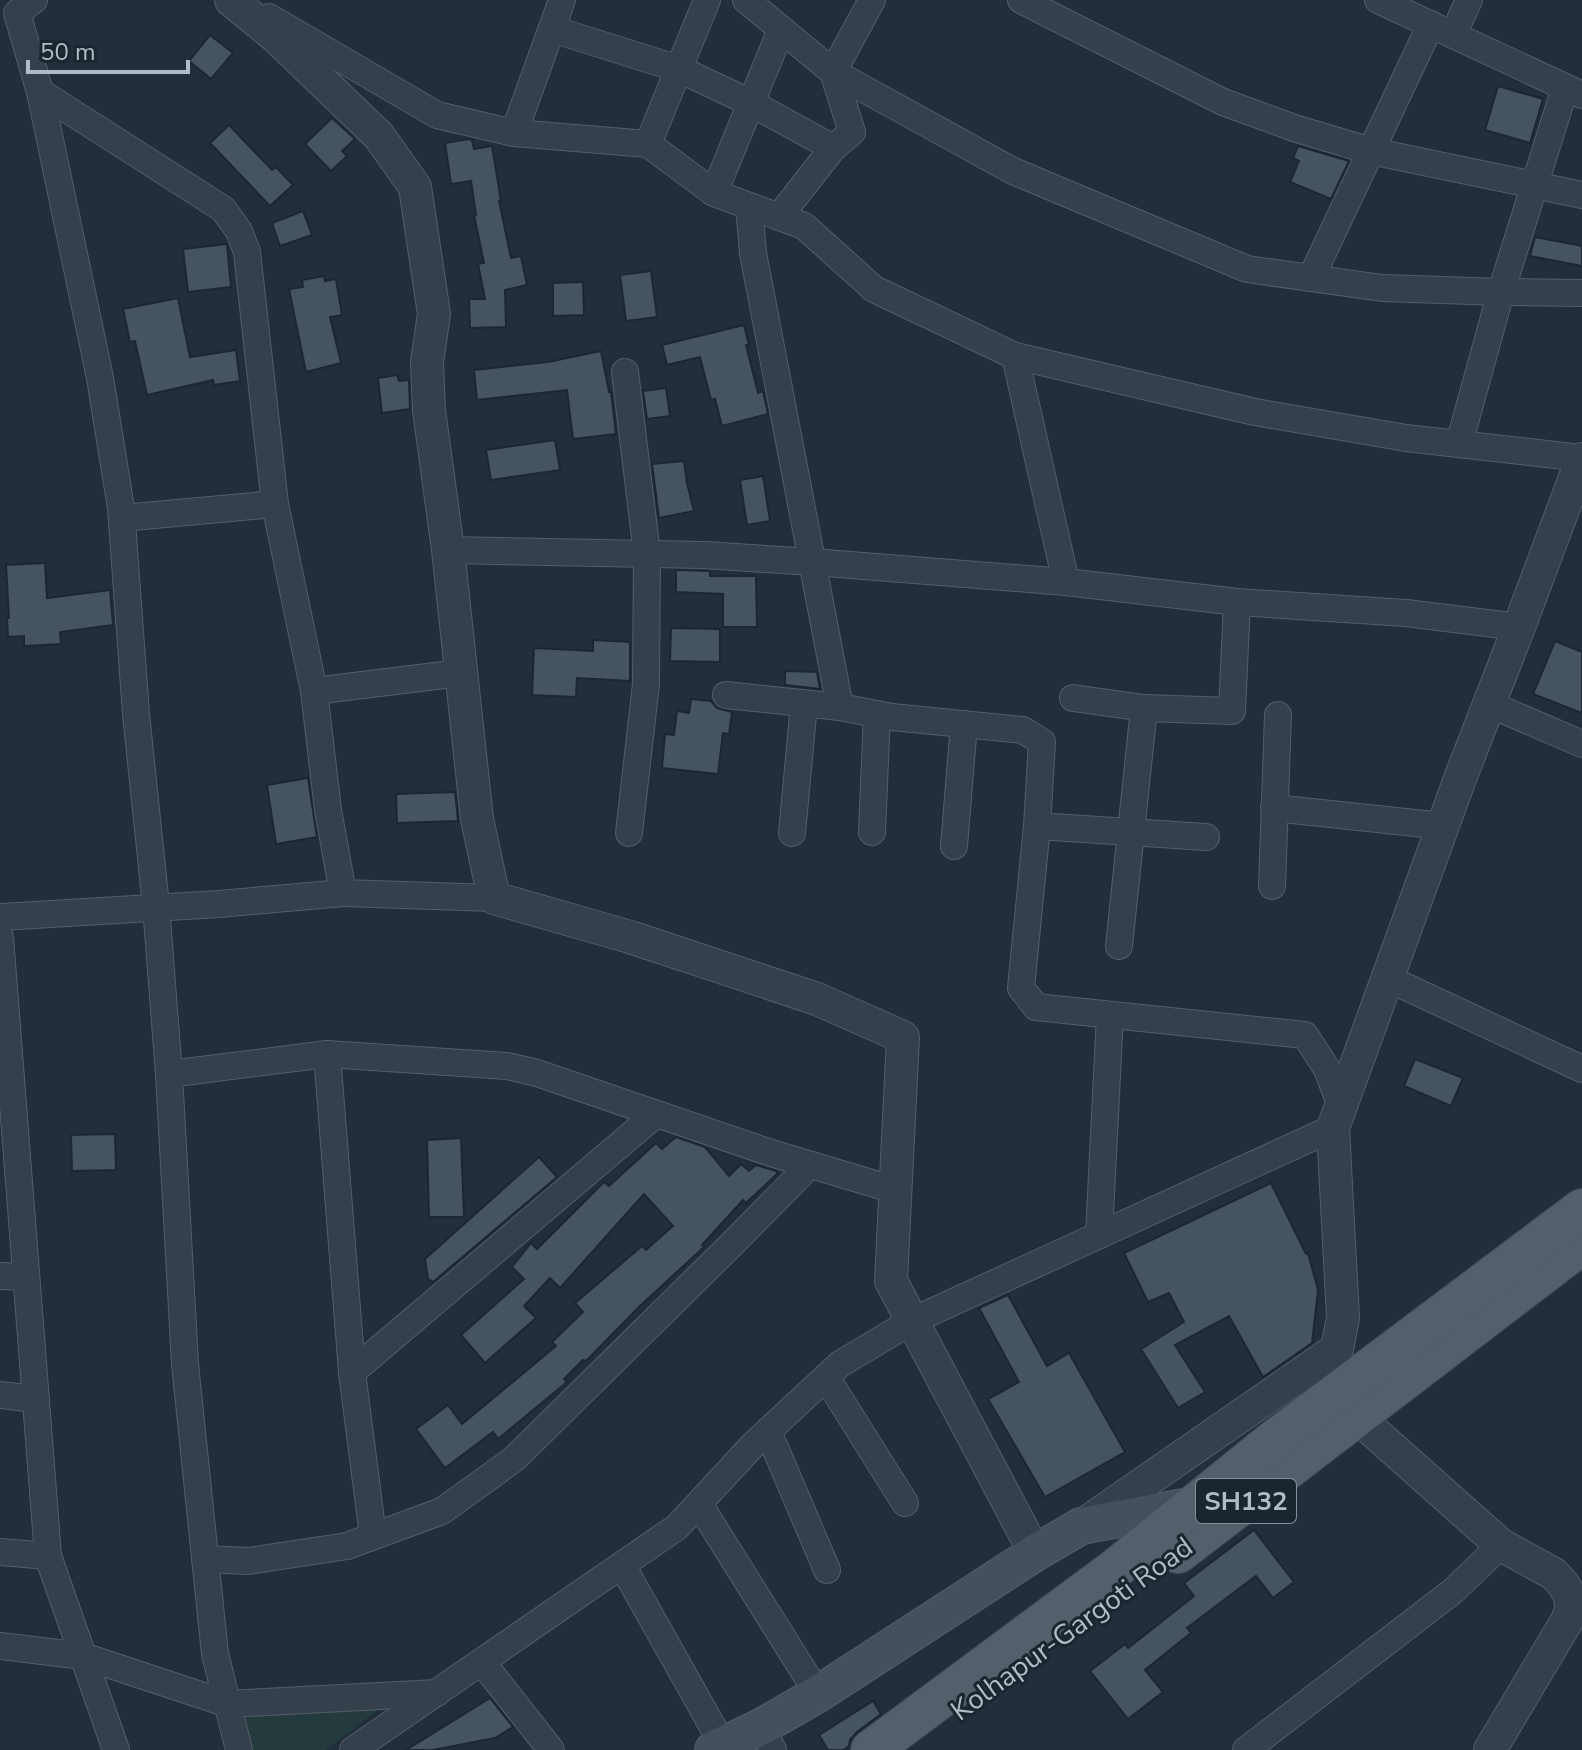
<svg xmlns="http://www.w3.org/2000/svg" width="1582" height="1750" viewBox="0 0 1582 1750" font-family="'Nunito Sans',sans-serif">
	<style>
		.green { fill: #243b3d }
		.building { fill: #465462; stroke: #1d2733; stroke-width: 2 }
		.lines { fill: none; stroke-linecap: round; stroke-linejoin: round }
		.minor-casing { stroke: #545e6a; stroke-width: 28 }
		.tertiary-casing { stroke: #545e6a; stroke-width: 34 }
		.secondary-casing { stroke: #545e6a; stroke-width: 38 }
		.primary-casing { stroke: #3f4955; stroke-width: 42 }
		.minor { stroke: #36404c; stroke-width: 26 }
		.tertiary { stroke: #36404c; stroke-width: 32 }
		.secondary { stroke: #44505f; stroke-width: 36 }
		.primary { stroke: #545f6c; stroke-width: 40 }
		.labels { text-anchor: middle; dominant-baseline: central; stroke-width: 6; stroke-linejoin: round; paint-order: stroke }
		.shield { fill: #1b2530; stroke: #848e9a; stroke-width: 2 }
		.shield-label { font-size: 26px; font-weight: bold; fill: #b1bbc7 }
		.street-label { font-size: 28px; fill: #b1bbc7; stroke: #1b2530 }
	</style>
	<rect width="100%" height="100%" fill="#222e3c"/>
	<!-- green -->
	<path class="green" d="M396 1696 326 1750H249L246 1703Z"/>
	<!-- building -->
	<g class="building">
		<path d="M210 35 233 53 211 79 189 61Z"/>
		<path d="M1498 86 1543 99 1530 143 1485 130Z"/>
		<path d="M332 118 355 139 342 151 347 156 331 171 305 144Z"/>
		<path d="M229 125 272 170 276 167 293 185 270 206 210 143Z"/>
		<path d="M469 139 472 140 474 149 492 146 501 201H499L511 258 521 256 527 285 505 290 506 327 470 328 469 299H485L478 264 484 263 474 215H476L471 181 451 184 445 143Z"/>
		<path d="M1298 146 1349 161 1331 199 1290 182 1299 161 1293 158Z"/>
		<path d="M303 211 312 235 280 246 272 223Z"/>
		<path d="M1535 237 1582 246V266L1530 256Z"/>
		<path d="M227 244 231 287 188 292 183 249Z"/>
		<path d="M651 271 657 317 626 321 620 275Z"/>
		<path d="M324 276 325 281 336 279 342 315 330 317 341 363 306 372 289 289 303 287 302 280Z"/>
		<path d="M583 282 584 315 553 316V283Z"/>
		<path d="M178 298 190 357 236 350 240 381 214 385 213 380 147 395 135 341 130 342 123 309Z"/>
		<path d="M744 325 749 345H746L758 393 763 391 768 414 722 426 715 399 711 400 700 357 667 365 662 345Z"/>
		<path d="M601 351 609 392H611L616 434 573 439 567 390 477 400 474 370 548 362Z"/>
		<path d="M397 375 399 381 409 380 410 409 382 413 378 378Z"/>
		<path d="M666 388 670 416 647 419 643 391Z"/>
		<path d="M555 440 560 470 491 480 486 450Z"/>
		<path d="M684 461 687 483 694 511 659 518 652 464Z"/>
		<path d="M763 476 770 521 747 525 740 480Z"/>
		<path d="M45 563 47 598 110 590 113 625 60 632 61 644 24 646V636L8 637 7 618H9L6 565Z"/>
		<path d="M676 570 710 571V576H756L757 627H723V594L676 592Z"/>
		<path d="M671 628 720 629V662L670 661Z"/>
		<path d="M593 640 630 642V681L577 678 576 697 532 695 534 648 593 651Z"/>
		<path d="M1555 641 1582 652V713L1533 694Z"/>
		<path d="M785 671 817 672 820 689 785 685Z"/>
		<path d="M691 699 711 701 717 708 732 712 729 734 723 733 718 774 662 768 665 734 674 735 677 711 689 713Z"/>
		<path d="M308 778 317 837 276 844 267 785Z"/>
		<path d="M455 792 458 821 397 823 396 794Z"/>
		<path d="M1415 1059 1463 1078 1451 1106 1404 1086Z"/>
		<path d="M115 1134 116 1170 72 1171 71 1135Z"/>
		<path d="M676 1137 705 1147 729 1176 741 1164 749 1171 756 1165 776 1171 778 1173 746 1203 743 1200 702 1245 704 1247 640 1306 586 1361 583 1360 564 1379 567 1382 498 1439 493 1432 445 1468 416 1429 448 1405 462 1424 556 1346 552 1342 583 1312 575 1303 642 1246 646 1250 673 1226 644 1194 560 1288 550 1278 524 1306 536 1318 485 1363 461 1335 524 1279 512 1267 531 1243 537 1249 604 1182 609 1186 656 1143 662 1149Z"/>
		<path d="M461 1138 464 1217H429L427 1140Z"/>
		<path d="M539 1157 557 1177 433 1282 428 1279 425 1259Z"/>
		<path d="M1271 1183 1306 1254 1308 1253 1318 1290 1312 1343 1263 1377 1229 1316 1175 1345 1205 1392 1178 1408 1141 1349 1184 1322 1169 1293 1148 1302 1124 1253Z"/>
		<path d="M1008 1295 1047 1366 1069 1353 1125 1452 1045 1497 988 1399 1019 1382 979 1308Z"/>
		<path d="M1254 1530 1294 1582 1273 1598 1256 1576 1187 1628 1191 1633 1145 1670 1163 1692 1128 1719 1090 1671 1125 1644 1128 1648 1194 1596 1184 1583Z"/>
		<path d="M490 1698 513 1727 495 1738 433 1750H406Z"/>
		<path d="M873 1701 881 1714 857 1732 850 1740 849 1746 843 1750H828L819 1735Z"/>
	</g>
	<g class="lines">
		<!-- minor casing -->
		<g class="minor-casing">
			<g id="minor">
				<path d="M34 0 17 13 40 92 100 378 121 508 136 714 156 906 169 1074 185 1364 215 1654 239 1750"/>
				<path d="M707 0 648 144 714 193 804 226 874 289 1015 356 1255 412 1406 438 1582 458"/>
				<path d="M746 0 833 72 1013 171 1247 269 1382 288 1501 292 1582 293"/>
				<path d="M1021 0 1223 102 1294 128 1371 151 1582 195"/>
				<path d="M1378 0 1582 95"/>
				<path d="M269 17 437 115 514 133 648 144"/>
				<path d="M552 29 679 69 751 103 833 148"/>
				<path d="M1453 35 1469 0"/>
				<path d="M40 92 223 209 239 231 247 252 275 504 314 691 328 810 343 893 494 898"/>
				<path d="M514 133 562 0"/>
				<path d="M714 193 781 30"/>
				<path d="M749 206 753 253 840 707"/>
				<path d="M779 217 833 148 852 132 833 72 872 0"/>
				<path d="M1311 278 1431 24"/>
				<path d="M1015 356 1066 582"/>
				<path d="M625 372 647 554 646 684 629 833"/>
				<path d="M1459 444 1501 292 1565 88"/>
				<path d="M122 518 275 504"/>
				<path d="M448 550 704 555 813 562 1066 582 1237 602 1406 613 1519 627"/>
				<path d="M314 691 460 673"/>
				<path d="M726 695 840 707 892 717 1023 730 1042 742 1037 826 1021 988 1036 1007 1305 1035 1327 1069 1341 1106"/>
				<path d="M1073 698 1144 708 1232 711 1237 602"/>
				<path d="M1489 704 1582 744"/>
				<path d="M1274 808 1443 826"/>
				<path d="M1037 826 1206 837"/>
				<path d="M872 832 877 714"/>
				<path d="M792 833 804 704"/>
				<path d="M954 846 964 724"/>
				<path d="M1272 886 1278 715"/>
				<path d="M0 917 219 904 343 893"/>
				<path d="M0 937 48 1556 116 1750"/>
				<path d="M1119 946 1144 708"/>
				<path d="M1387 978 1582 1069"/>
				<path d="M327 1054 352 1372 373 1536"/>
				<path d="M169 1074 327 1054 507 1066 537 1073 771 1153 895 1190"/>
				<path d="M1099 1235 1110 1015"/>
				<path d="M0 1276 26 1277"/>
				<path d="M352 1372 656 1114"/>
				<path d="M826 1377 905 1503"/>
				<path d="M0 1395 36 1399"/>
				<path d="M768 1431 827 1570"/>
				<path d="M699 1504 818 1694"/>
				<path d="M0 1552 48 1556"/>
				<path d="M205 1559 248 1561 347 1546 442 1511 514 1459 733 1243 810 1165"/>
				<path d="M622 1565 723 1745"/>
				<path d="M0 1646 83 1656 228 1704 437 1693"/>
				<path d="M482 1662 551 1750"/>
				<path d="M761 1727 773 1750"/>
				<path d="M353 1750 677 1527 752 1446 840 1364 912 1321 1333 1128"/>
				<path d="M1246 1750 1453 1591 1501 1545"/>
			</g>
		</g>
		<!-- tertiary casing -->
		<g class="tertiary-casing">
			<g id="tertiary">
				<path d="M231 0 276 37 379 136 415 187 434 314 427 362 429 410 448 550 477 819 494 898 630 937 817 999 903 1037 891 1281 1035 1553"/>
				<path d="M1348 1395 1356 1416 1501 1545 1554 1574 1563 1584 1570 1596 1571 1608 1568 1619 1490 1750"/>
				<path d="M1083 1525 1337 1349 1343 1318 1333 1128 1461 776 1519 627 1582 459"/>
			</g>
		</g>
		<!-- secondary casing -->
		<g class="secondary-casing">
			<path id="secondary" d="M713 1750 761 1727 818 1694 1035 1553 1081 1526 1195 1505"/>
		</g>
		<!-- primary casing -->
		<g class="primary-casing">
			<g id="primary">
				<path d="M1178 1553 1582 1244"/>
				<path d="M871 1750 1115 1569 1273 1441 1582 1209"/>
			</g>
		</g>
		<!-- minor -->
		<use href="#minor" class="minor"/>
		<!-- tertiary -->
		<use href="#tertiary" class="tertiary"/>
		<!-- secondary -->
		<use href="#secondary" class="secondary"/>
		<!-- primary -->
		<use href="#primary" class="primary"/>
	</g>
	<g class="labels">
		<!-- shield labels -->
		<rect class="shield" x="1196" y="1479" width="100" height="44" rx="6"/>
		<g class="shield-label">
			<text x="1246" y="1501">SH132</text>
		</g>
		<!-- street labels -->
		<g class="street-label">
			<text transform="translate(1072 1629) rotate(-36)">Kolhapur-Gargoti Road</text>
		</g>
	</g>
	<!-- scale -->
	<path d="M28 60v12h160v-12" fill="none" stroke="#b1bbc7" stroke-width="4"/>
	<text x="40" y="60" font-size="24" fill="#b1bbc7" stroke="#1b2530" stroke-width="6" paint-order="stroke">50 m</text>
</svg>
